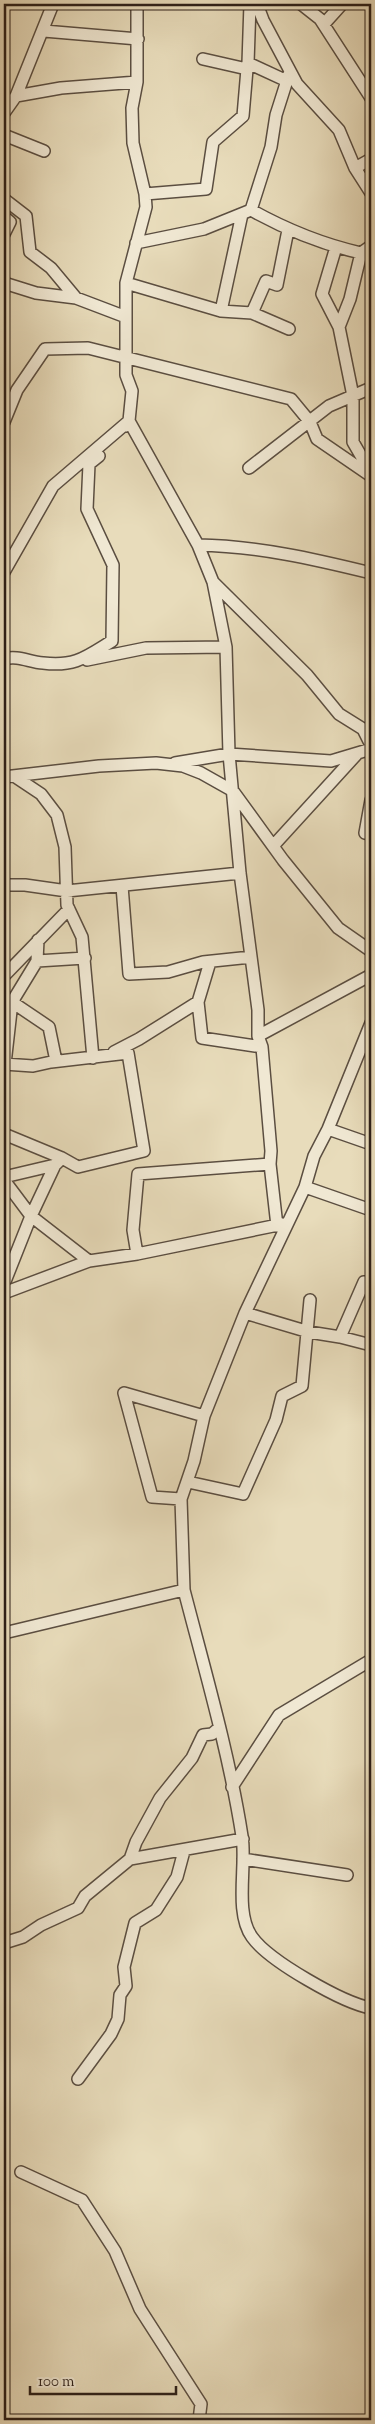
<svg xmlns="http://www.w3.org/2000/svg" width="375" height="2424" viewBox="0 0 375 2424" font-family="'Sorts Mill Goudy',serif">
  <rect width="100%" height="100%" fill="#e8dcbb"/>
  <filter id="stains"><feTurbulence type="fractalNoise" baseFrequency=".004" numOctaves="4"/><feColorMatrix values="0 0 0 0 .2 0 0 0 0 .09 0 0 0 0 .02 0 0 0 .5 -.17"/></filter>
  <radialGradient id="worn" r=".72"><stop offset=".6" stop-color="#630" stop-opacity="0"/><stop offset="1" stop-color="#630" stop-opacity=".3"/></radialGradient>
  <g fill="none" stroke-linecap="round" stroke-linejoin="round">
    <defs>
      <path id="minor" d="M257,4L263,20L297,84L339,130L355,168L371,193
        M301,4L320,19L371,98
        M324,24L342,4
        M44,31L138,39
        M203,59L247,69L248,63L287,81
        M248,63L250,4
        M16,96L61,88L137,82
        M4,113L16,96L53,4
        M4,135L44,151
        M355,168L371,159
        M145,194L206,189L213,142L243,116L247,69
        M4,199L26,216L30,252L51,268L76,298
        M251,210C287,230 321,244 361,253
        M4,217L10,222L4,234
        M136,243L204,229L251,210L271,147L276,115L290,71
        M336,247L322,294L339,327L353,396V442L371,473
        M4,283L36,293L76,298L126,317
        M126,283L221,311L252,313L289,329
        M221,311L242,214
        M252,313L266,281L277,285L288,230
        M339,327L350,299L361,253L371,246
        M4,422L17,390L45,349L88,348L291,399L310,422L317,439L371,476
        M126,426L129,421L132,391L126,375V283L146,207L145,194L133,143L132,108L137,82V4
        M249,468L329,406L371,388
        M198,545C257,546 314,559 371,573
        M4,572L53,486L129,421L198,545L213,582L226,647L229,754L240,873L258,1010V1036L262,1047L271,1151L270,1164L277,1226
        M214,583L307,675L339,714L363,729L371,745
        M4,659C18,655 29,662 43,663C75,667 86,657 112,641L113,565L87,509L89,464L99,456
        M87,660L146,648L226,647
        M175,763L229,754L331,761L371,749
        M14,776L41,794L57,815L65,847L67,905L82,937L93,1058
        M4,777L99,766L156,763L183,766L201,773L233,791L283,860L338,928L371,951
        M371,800L365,833L371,834
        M273,846L356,755
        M4,885H25L67,891L240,873
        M122,886L129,974L168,972L203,962L251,957
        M37,961L85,958
        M210,962L198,1002L202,1038L262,1047
        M4,976L69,909
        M12,1002L49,1027L56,1061
        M258,1036L371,975
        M114,1052L139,1039L198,1002
        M4,1064L33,1066L51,1062L128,1053L144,1151L78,1167L62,1158L55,1165L4,1177
        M5,1064L12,1002L37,961L38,940
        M328,1129L371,1144
        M4,1134L62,1158
        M4,1180L31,1216L89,1261
        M305,1187L371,1210
        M137,1254L133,1230L138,1174L270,1164
        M4,1284L31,1216L55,1165
        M4,1293L89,1261L137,1254L283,1224
        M245,1313L309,1332L340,1337L371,1345
        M340,1337L364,1282L371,1283
        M188,1482L243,1494L276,1420L282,1396L302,1386L310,1300
        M181,1499L152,1497L124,1393L204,1416
        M184,1590L181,1499L194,1461L204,1416L245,1313L305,1187L314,1156L328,1129L371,1023
        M4,1633L184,1590C205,1671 229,1753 242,1836C247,1865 234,1912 252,1937C269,1961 343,2003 371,2008
        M232,1787L279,1715L371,1660
        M130,1859L136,1842L160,1798L192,1758L203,1735L212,1734L219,1728
        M243,1859L347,1875
        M4,1943L23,1937L41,1925L78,1908L85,1896L130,1859L243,1839
        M78,2079L111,2034L118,2019L120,1995L126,1986L124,1967L135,1923L156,1910L177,1877L184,1851
        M21,2172L82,2200L115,2251L140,2309L201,2404L199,2420"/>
    </defs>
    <use href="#minor" stroke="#5b4e41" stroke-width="14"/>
    <use href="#minor" stroke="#f0e8d3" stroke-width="11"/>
  </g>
  <rect width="375" height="2424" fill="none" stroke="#e8dcbb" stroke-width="20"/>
  <rect x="5" y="5" width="365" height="2414" fill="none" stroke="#2c1f18" stroke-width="2.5"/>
  <rect x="10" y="10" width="355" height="2404" fill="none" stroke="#2c1f18"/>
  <path d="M30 2386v8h146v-8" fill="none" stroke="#2c1f18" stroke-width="2.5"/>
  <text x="38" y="2386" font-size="15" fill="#2c1f18" stroke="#f0e8d3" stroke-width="4" paint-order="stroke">100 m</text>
  <rect width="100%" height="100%" filter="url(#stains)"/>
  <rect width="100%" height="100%" fill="url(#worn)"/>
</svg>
